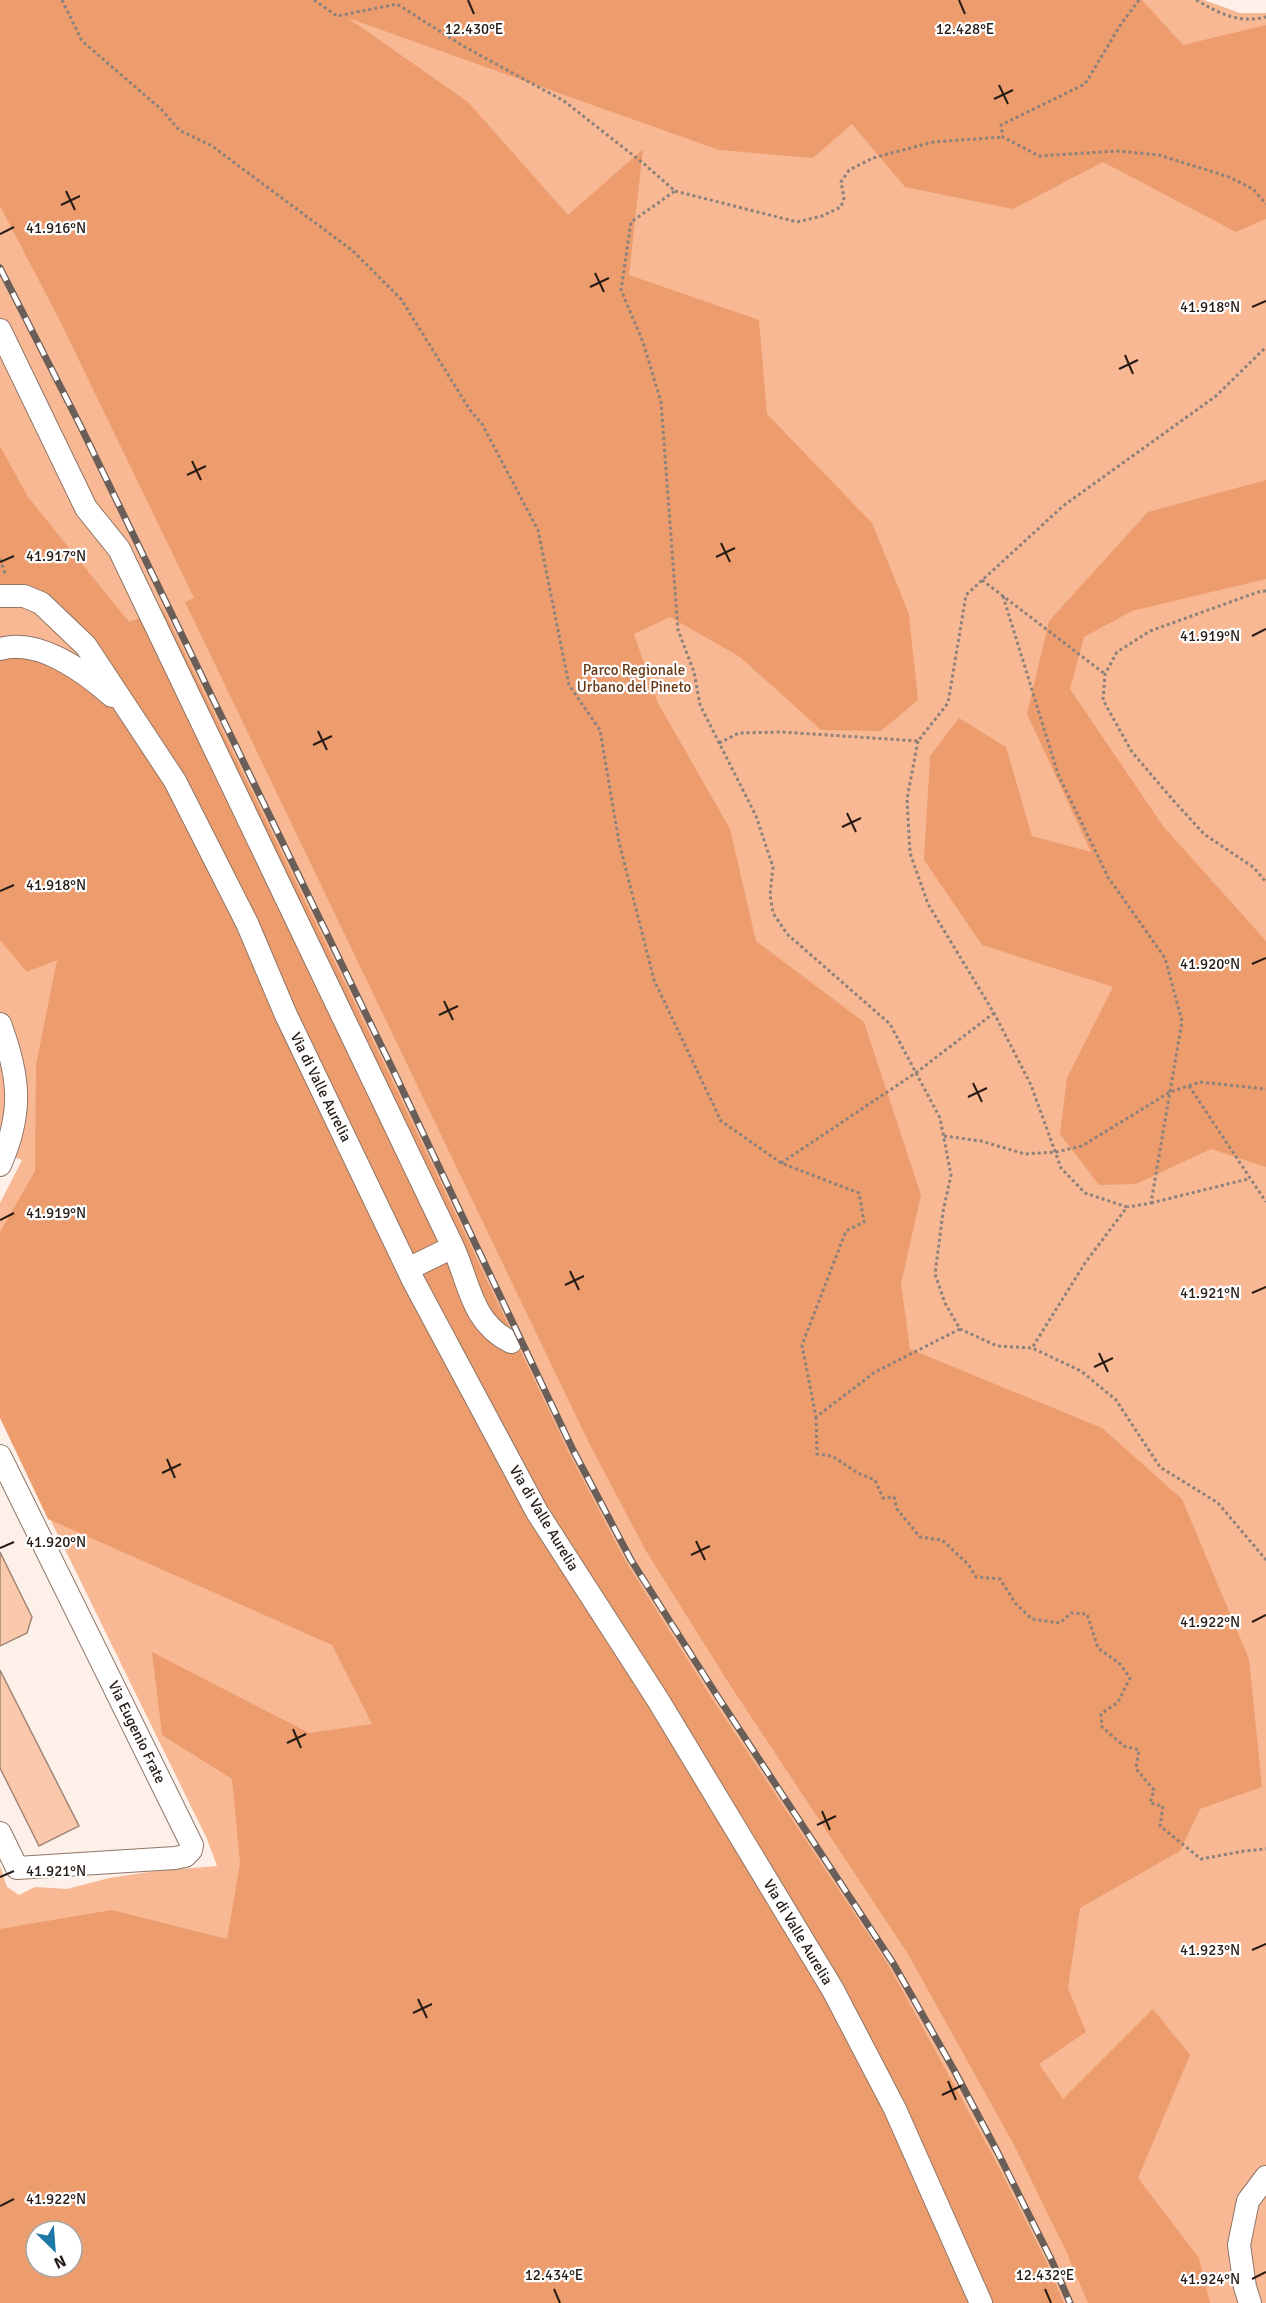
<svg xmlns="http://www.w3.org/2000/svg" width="1266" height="2303" viewBox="0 0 1266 2303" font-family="Signika,sans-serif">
  <rect width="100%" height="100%" fill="#fcf0e9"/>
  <path fill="#f8b894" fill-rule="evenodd" d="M0,0H1204L1240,13H1266V2303H0V1866L7,1887L19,1895L35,1887L67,1889L109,1878L156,1871L217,1866L207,1839L0,1417V1203L22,1160L0,1152ZM36,2231H72V2267H36Z"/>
  <path fill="#ed9d6d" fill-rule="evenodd" d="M0,0H1142L1183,45L1266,25V219L1236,232L1103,162L1013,209L905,187L852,124L813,158L719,150L348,18L468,102L568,215L643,149L629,275L759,320L767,414L872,523L909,614L918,700L881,731L821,730L740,657L670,617L634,634L658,703L730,829L756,941L864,1022L921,1195L901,1284L910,1349L1102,1428L1182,1499L1249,1659L1262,1787L1200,1809L1180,1851L1080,1908L1068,1988L1086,2032L1039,2064L1063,2099L1153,2009L1190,2055L1138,2178L1199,2258L1210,2303H1088L1066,2251L1014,2145L908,1954L730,1685L646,1551L589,1443L185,602L194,598L60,321L0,206Z
    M0,446L28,497L129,622L163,609L389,1074L569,1453L626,1562L711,1697L889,1966L993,2156L1046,2261L1064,2303H0V1929L112,1910L227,1939L240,1863L232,1779L162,1735L152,1652L309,1733L372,1724L332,1645L48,1519L0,1418V1232L35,1171L36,1065L57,960L27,972L0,940V646L89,661L35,610L0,602ZM36,2231H72V2267H36Z
    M1266,480V579L1132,611L1084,637L1070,689L1163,826L1266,941V1167L1211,1149L1136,1184L1099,1185L1060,1134L1067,1078L1113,987L982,945L924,860L930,756L959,718L1006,747L1032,836L1091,852L1027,714L1049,621L1148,512Z"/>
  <path fill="#fac8ab" stroke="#a28777" stroke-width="1.5" d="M0,1552L32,1617L27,1633L0,1646Z
    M0,1670L79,1826L39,1846L0,1768Z"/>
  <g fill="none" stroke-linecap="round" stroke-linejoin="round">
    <defs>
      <path id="minor" d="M0,330L86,508L119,549L453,1247L408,1269
        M0,596H24L41,603L86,646L175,781L247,923L286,1015L413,1280L537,1512L658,1700L833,1990L895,2109L981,2303
        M0,649C39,638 85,672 112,696
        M0,1024C20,1077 23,1113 0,1165
        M453,1247C470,1284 471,1322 511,1342
        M0,1456L192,1845L191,1850L185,1856L175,1858L17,1868L0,1833
        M1250,2303L1245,2287L1239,2245L1248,2201L1266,2177"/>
    </defs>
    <use href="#minor" stroke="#907566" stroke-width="24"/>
    <path stroke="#8d817b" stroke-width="3" stroke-dasharray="3 3" stroke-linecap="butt" d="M62,0L82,41L162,110L179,130L212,146L353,251L401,299L470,410L482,424L538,530L569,685L600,730L619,842L654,980L721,1121L781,1163L859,1193L864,1222L846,1231L802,1345L816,1417L875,1372L960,1329
      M314,0L337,16L397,4L463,46L564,101L643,163L675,191L631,222L621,290L643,342L661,402L678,630L694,672L700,705L756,816L773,867L770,895L773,913L787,934L890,1024L940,1118L951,1175L943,1212L935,1274L945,1303L960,1329L997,1346L1032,1348L1081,1371L1116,1400L1160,1467L1218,1503L1266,1560
      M1139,0L1121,24L1085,84L1001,125L1003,137L1039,156L1117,151L1159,155L1229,177L1253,189L1266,204
      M1196,0C1219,13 1238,24 1266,17
      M675,191L797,222L822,216L841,207L844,198L841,182L849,170L873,158L933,142L1003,137
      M0,559L6,576
      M982,580L1105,674
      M1266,591H1261L1150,631L1117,652L1105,674L1103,700L1132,752L1173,800L1204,834L1253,867L1266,882
      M1003,596L1058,774L1108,877L1165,958L1182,1021L1151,1203L1128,1207
      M918,741L907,799L910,853L928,904L994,1013L1031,1085L1061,1168L1085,1193L1127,1207L1085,1263L1032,1348
      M719,743L739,733L782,732L918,741L948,703L966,595L1063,506L1216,396L1266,347
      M1189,1086L1266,1202
      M944,1136L981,1141L1025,1154L1056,1152L1082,1146L1170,1092L1200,1082L1266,1089
      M781,1163L917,1072L994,1013
      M1151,1203L1248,1179
      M816,1417L817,1454L832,1456L858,1473L875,1480L883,1498L894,1497L897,1509L920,1537L942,1540L968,1564L976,1577L1000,1579L1016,1604L1032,1619L1060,1623L1071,1613L1087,1614L1098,1648L1120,1664L1130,1678L1118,1702L1101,1714L1102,1727L1124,1746L1139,1750L1136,1769L1154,1790L1150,1803L1163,1806L1160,1826L1201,1859L1244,1851L1266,1849"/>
    <use href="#minor" stroke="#fff" stroke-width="22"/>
    <defs>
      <path id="rail" d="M0,268L80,425L394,1072L573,1450L631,1560L716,1694L893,1963L954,2070L998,2153L1051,2259L1070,2303"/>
    </defs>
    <use href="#rail" stroke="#6a5f58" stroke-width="7"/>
    <use href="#rail" stroke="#fff" stroke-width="4.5" stroke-dasharray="14" stroke-linecap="butt"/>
  </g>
  <path fill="none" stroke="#261b15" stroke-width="2" d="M468,0L474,14M959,0L965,14M999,85L1008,104M994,99L1013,90M66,191L75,210M61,205L80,196M0,234L14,227M595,273L604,292M590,287L609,278M1252,307L1266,301M1125,355L1133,374M1119,369L1138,360M192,461L201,480M187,475L206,466M721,543L730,562M716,557L735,548M0,562L14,556M1252,636L1266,629M318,731L327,750M313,745L332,736M847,813L856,832M842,827L861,818M0,891L14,885M1252,964L1266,958M444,1001L453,1020M439,1015L458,1006M973,1083L982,1102M968,1097L987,1088M0,1220L14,1213M570,1271L579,1290M565,1285L584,1276M1252,1293L1266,1287M1099,1353L1108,1372M1094,1367L1113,1358M167,1459L175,1478M162,1473L181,1464M696,1541L705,1560M0,1548L14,1542M691,1555L710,1546M1252,1622L1266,1615M293,1729L301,1748M287,1743L306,1734M822,1811L830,1830M817,1825L836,1816M0,1877L14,1871M1252,1950L1266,1944M418,1999L427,2018M413,2013L432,2004M948,2081L956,2100M942,2095L961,2086M0,2206L14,2199M1252,2279L1266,2272M554,2289L560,2303M1045,2289L1051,2303"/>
  <g text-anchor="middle" stroke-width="4.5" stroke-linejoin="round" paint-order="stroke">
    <g font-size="15" fill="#693613" stroke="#fff">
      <text x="634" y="675">Parco Regionale<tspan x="634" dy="17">Urbano del Pineto</tspan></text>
    </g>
    <g font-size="15" fill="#261b15" stroke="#fff">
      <text transform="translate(321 1087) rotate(64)" y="5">Via di Valle Aurelia</text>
      <text transform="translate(544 1518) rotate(59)" y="5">Via di Valle Aurelia</text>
      <text transform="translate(137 1732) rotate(64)" y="5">Via Eugenio Frate</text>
      <text transform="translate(798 1932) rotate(59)" y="5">Via di Valle Aurelia</text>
    </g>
  </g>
  <g font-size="15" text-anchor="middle" fill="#261b15" stroke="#fff" stroke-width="4.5" stroke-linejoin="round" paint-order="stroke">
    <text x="474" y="34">12.430°E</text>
    <text x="965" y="34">12.428°E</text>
    <text x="56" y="233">41.916°N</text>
    <text x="1210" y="312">41.918°N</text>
    <text x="56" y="561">41.917°N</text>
    <text x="1210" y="641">41.919°N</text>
    <text x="56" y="890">41.918°N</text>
    <text x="1210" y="969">41.920°N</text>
    <text x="56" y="1218">41.919°N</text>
    <text x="1210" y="1298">41.921°N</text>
    <text x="56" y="1547">41.920°N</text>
    <text x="1210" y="1627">41.922°N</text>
    <text x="56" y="1876">41.921°N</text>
    <text x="1210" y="1955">41.923°N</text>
    <text x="56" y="2204">41.922°N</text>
    <text x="554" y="2280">12.434°E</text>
    <text x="1045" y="2280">12.432°E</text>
    <text x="1210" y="2284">41.924°N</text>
  </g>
  <g transform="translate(54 2249) rotate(155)"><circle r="28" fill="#ffffff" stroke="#a8a4a1" stroke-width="1.5"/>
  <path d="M0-4.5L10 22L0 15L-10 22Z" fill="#1d78a6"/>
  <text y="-9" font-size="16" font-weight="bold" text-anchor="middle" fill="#261b15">N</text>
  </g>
</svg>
